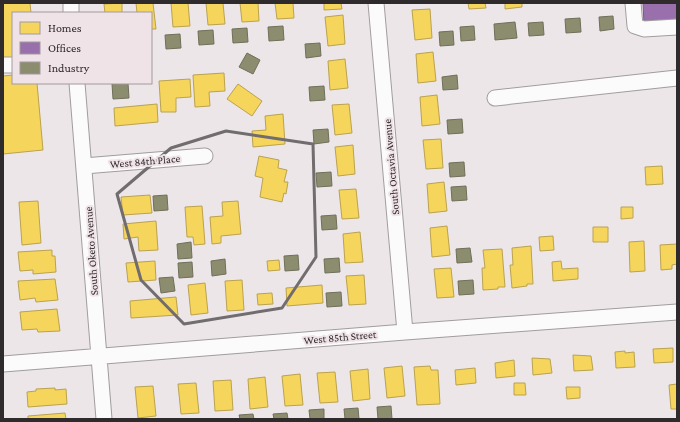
<svg xmlns="http://www.w3.org/2000/svg" width="680" height="422" viewBox="0 0 680 422" font-family="'Crimson Pro',serif">
  <rect width="100%" height="100%" fill="#ece6e9"/>
  <path fill="#f6d55c" stroke="#baa24e" d="M3,3H30L31,13H13V61L3,62Z
    M122,3V13H105L104,4Z
    M136,3H153L156,29H151V13H137Z
    M171,3H188L190,26L173,27Z
    M206,3H223L225,24L208,25Z
    M240,3H258L259,21L242,22Z
    M275,3H293L294,18L277,19Z
    M324,3H341L342,9L324,10Z
    M468,3H485L486,8L469,9Z
    M505,3H522V7L505,9Z
    M430,9L432,38L415,40L412,10Z
    M343,15L345,44L328,46L325,17Z
    M433,52L436,81L418,83L416,54Z
    M345,59L348,88L330,90L328,61Z
    M224,73L225,91L209,92L210,106L195,107L193,75Z
    M13,75V83H37L43,150L3,154V76Z
    M190,79L191,97L176,98V112H161L159,81Z
    M238,84L262,101L252,116L227,99Z
    M437,95L440,124L422,126L420,97Z
    M157,104L158,122L115,126L114,108Z
    M349,104L352,133L335,135L332,105Z
    M283,114L285,144L253,147L252,131L266,130L265,116Z
    M441,139L443,168L426,169L423,140Z
    M353,145L355,174L338,176L335,147Z
    M259,156L279,160L278,168L287,170L284,182H288L286,194L284,193L282,202L260,197L263,178L255,176Z
    M662,166L663,184L646,185L645,167Z
    M444,182L447,211L429,213L427,184Z
    M356,189L359,218L342,219L339,190Z
    M150,195L152,213L123,215L121,197Z
    M38,201L41,243L22,245L19,202Z
    M238,201L241,234L221,236V243L212,244L210,217L223,216L222,202Z
    M202,206L205,244L194,245L193,237H187L185,207Z
    M621,207H633V218L621,219Z
    M156,221L158,250L139,251L138,237L124,239L123,224Z
    M447,226L450,255L432,257L430,228Z
    M593,227H608V242H593Z
    M360,232L363,262L345,263L343,234Z
    M553,236L554,250L540,251L539,237Z
    M644,241L645,271L630,272L629,242Z
    M677,244V264L672,265V269L661,270L660,245Z
    M531,246L533,284H527V286L512,288L510,265H513L512,248Z
    M502,249L505,287H498V289L483,290L482,268H485L483,250Z
    M52,250V256H55L56,272L33,274V270L20,271L18,252Z
    M279,260L280,270L268,271L267,261Z
    M155,261L156,280L128,282L126,263Z
    M561,261L562,269L578,268V279L553,281L552,262Z
    M451,268L454,297L437,298L434,269Z
    M364,275L366,304L349,305L346,276Z
    M55,279L58,300L36,302L35,298L20,300L18,281Z
    M242,280L244,310L227,311L225,281Z
    M205,283L208,313L191,315L188,285Z
    M322,285L323,303L287,306L286,288Z
    M272,293L273,304L258,305L257,294Z
    M176,297L178,315L131,318L130,301Z
    M57,309L60,331L38,332L37,329L22,330L20,312Z
    M673,348V362L654,363L653,349Z
    M625,351V353L634,352L635,367L616,368L615,352Z
    M573,355L591,356L593,370L574,371Z
    M532,358L550,359L552,373L533,375Z
    M514,360L515,376L496,378L495,363Z
    M402,366L405,396L387,398L384,368Z
    M430,366L431,370H438L440,404L417,405L414,367Z
    M475,368L476,383L456,385L455,370Z
    M368,369L370,399L353,401L350,371Z
    M335,372L338,402L320,403L317,373Z
    M300,374L303,405L285,406L282,376Z
    M265,377L268,407L250,409L248,379Z
    M231,380L233,410L215,411L213,381Z
    M196,383L199,413L181,414L178,384Z
    M514,383H525L526,395H514Z
    M677,384V409H671L669,385Z
    M153,386L156,416L138,418L135,387Z
    M566,387H580V398L567,399Z
    M55,388V390L66,389L67,404L28,407L27,392L36,391V389Z
    M65,413L66,419H28V416Z"/>
  <path fill="#9970ab" stroke="#795b85" d="M643,3H677V22L644,24Z"/>
  <path fill="#8c8c6e" stroke="#706f5a" d="M613,16L614,29L600,31L599,17Z
    M580,18L581,32L566,33L565,19Z
    M515,22L517,38L495,40L494,24Z
    M543,22L544,35L529,36L528,23Z
    M283,26L284,40L269,41L268,27Z
    M474,26L475,40L461,41L460,27Z
    M247,28L248,42L233,43L232,29Z
    M213,30L214,44L199,45L198,31Z
    M453,31L454,45L440,46L439,32Z
    M180,34L181,48L166,49L165,35Z
    M320,43L321,56L306,58L305,44Z
    M247,53L260,60L253,74L239,67Z
    M457,75L458,89L443,90L442,77Z
    M128,83L129,98L113,99L112,84Z
    M324,86L325,100L310,101L309,87Z
    M462,119L463,133L448,134L447,120Z
    M328,129L329,142L314,144L313,130Z
    M464,162L465,176L450,177L449,163Z
    M331,172L332,186L317,187L316,173Z
    M466,186L467,200L452,201L451,187Z
    M167,195L168,210L154,211L153,196Z
    M336,215L337,229L322,230L321,216Z
    M191,242L192,258L178,259L177,244Z
    M470,248L472,262L457,263L456,249Z
    M298,255L299,270L285,271L284,256Z
    M339,258L340,272L325,273L324,259Z
    M225,259L226,274L212,276L211,261Z
    M192,262L193,277L179,278L178,263Z
    M173,277L175,291L161,293L159,278Z
    M473,280L474,294L459,295L458,281Z
    M341,292L342,306L327,307L326,293Z
    M391,406L392,419H378L377,407Z
    M358,408L359,419H345L344,409Z
    M324,409V419H310L309,410Z
    M287,413L288,419H274L273,414Z
    M253,414L254,419H240L239,415Z"/>
  <g fill="none" stroke-linecap="round" stroke-linejoin="round">
    <defs>
      <path id="minor" d="M71,3V13
        M376,3L405,332
        M633,3L635,26L644,29L677,27
        M3,65H13
        M77,83L104,419
        M495,98L677,78
        M84,166L205,156
        M3,364L405,332L677,312"/>
    </defs>
    <use href="#minor" stroke="#a19c9f" stroke-width="17"/>
    <use href="#minor" stroke="#fcfbfc" stroke-width="15"/>
  </g>
  <path fill="none" stroke="#716c6e" stroke-width="3" stroke-linejoin="round" d="M226,131L313,144L316,257L282,308L184,324L141,280L117,194L171,148Z"/>
  <g text-anchor="middle" stroke-width="4" stroke-linejoin="round" paint-order="stroke">
    <g font-size="11" fill="#2f2a2c" stroke="#efe3e8">
      <text transform="translate(145 161) rotate(-5)" y="4">West 84th Place</text>
      <text transform="translate(391 167) rotate(-95)" y="4">South Octavia Avenue</text>
      <text transform="translate(91 251) rotate(-94)" y="4">South Oketo Avenue</text>
      <text transform="translate(340 337) rotate(-5)" y="4">West 85th Street</text>
    </g>
  </g>
  <rect width="680" height="422" fill="none" stroke="#2f2a2c" stroke-width="8"/>
  <rect x="12" y="12" width="140" height="72" fill="#efe3e8" stroke="#a2999d"/>
  <rect x="20" y="22" width="20" height="12" fill="#f6d55c" stroke="#a2999d"/>
  <text x="48" y="32" font-size="12" fill="#2f2a2c">Homes</text>
  <rect x="20" y="42" width="20" height="12" fill="#9970ab" stroke="#a2999d"/>
  <text x="48" y="52" font-size="12" fill="#2f2a2c">Offices</text>
  <rect x="20" y="62" width="20" height="12" fill="#8c8c6e" stroke="#a2999d"/>
  <text x="48" y="72" font-size="12" fill="#2f2a2c">Industry</text>
</svg>
